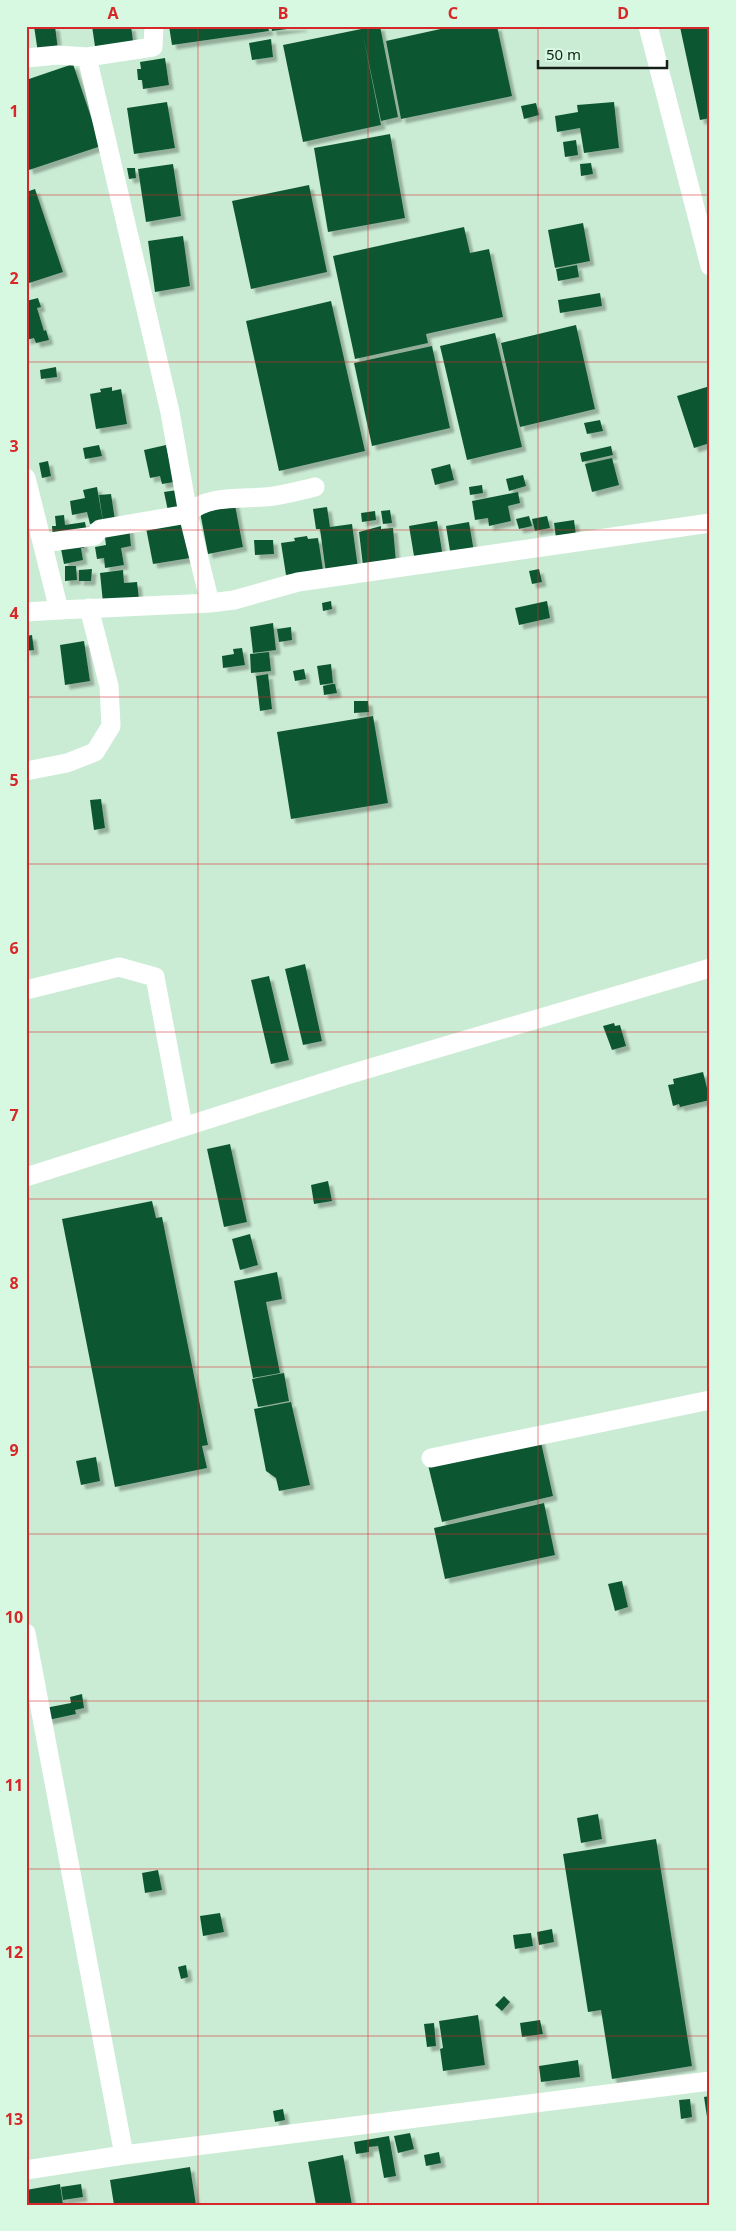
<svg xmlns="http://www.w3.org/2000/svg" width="736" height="2231" viewBox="0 0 736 2231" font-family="'Noto Sans',sans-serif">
  <defs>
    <filter id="shadow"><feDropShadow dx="4.5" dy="4.5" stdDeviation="1" flood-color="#0004"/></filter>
  </defs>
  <rect width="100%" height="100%" fill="#cbecd4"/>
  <path fill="#115731" filter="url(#shadow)" d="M34,26H55L58,50L38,53Z
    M92,26H131L134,48L96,53Z
    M169,26H268L269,31L172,45Z
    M271,26H303V27L272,31Z
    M376,26H380L398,117L381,121L363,35L381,125L303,142L283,45Z
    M454,26H497L512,96L401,119L386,41Z
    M710,26V118L700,120L680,27Z
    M271,39L273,57L252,60L249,43Z
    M165,58L169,85L143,89L142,80H138L137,69H141L140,62Z
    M73,64L101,146L29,170L26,162V80Z
    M167,102L175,148L134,154L127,108Z
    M614,102L619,148L584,153L580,128L557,132L555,116L578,112L577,105Z
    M536,103L539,115L524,119L521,106Z
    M390,134L405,218L328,232L314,148Z
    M576,140L578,155L565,157L563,142Z
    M591,163L593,174L581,176L580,164Z
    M173,164L181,216L146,222L138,169Z
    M127,168H135L136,178L129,179Z
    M309,185L327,272L251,289L232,201Z
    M35,189L63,272L26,284V192Z
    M583,223L590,261L555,268L548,230Z
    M464,227L470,253L489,249L503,317L426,334L428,343L355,359L333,256Z
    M183,236L190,286L155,292L148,241Z
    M577,265L579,277L558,281L556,269Z
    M600,293L602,306L560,313L558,300Z
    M38,298L41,307L37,308L44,331L46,330L49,340L36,343L34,338L26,340V312H28L26,301Z
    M331,301L365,451L279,471L246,321Z
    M576,325L595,409L520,427L501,343Z
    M495,333L522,447L467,460L440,346Z
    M432,346L450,428L372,446L354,363Z
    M56,367L57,377L41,379L40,370Z
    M710,386V443L694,448L677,396Z
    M112,387V391L121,389L127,424L96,429L90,394L101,392L100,389Z
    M600,420L603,431L587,434L584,423Z
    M99,445L102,456L85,459L83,448Z
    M166,445L174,482L162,484L160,476L150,478L144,450Z
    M611,446L613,455L582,462L580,453Z
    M612,458L619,485L592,492L585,464Z
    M48,461L51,476L42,478L39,463Z
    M450,464L454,480L435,485L431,469Z
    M523,475L526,486L509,491L506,479Z
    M482,485L483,493L470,495L469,487Z
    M97,487L103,522L90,524L87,512L72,515L70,501L85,498L83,490Z
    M177,490L180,508L168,511L164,492Z
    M518,492L520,503L508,506L511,521L489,526L488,518L475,520L472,501Z
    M111,494L115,520L103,521L99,495Z
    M234,500L243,547L208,554L199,507Z
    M327,507L330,527L352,524L358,568L326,573L320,529H316L313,509Z
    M390,510L392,523L383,524L381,511Z
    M375,511L376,520L362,522L361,513Z
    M64,515L65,525L85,522L87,533L53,538L52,526H56L55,516Z
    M529,516L532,526L519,529L516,519Z
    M547,516L550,528L535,531L532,519Z
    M574,520L576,535L556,538L554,523Z
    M437,521L443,557L415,562L409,526Z
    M183,522L190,558L153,564L146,528Z
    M469,522L474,552L451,557L446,526Z
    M381,526V529L393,528L396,562L363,566L359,532Z
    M129,527L131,546L121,548L124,565L105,568L104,558L97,559L95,547L106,545L104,530Z
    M307,536L308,539L318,538L323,570L286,575L281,543L295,541L294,538Z
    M82,540L84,548H81L83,560L64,564L60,544Z
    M254,540H273L274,554L255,555Z
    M65,566H76L77,580L65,581Z
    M92,569L91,581H79V570Z
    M539,569L542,582L532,584L529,571Z
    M123,570L124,583L137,582L139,599L103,603L100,573Z
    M331,601L332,609L323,611L322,603Z
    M547,601L550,618L519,625L515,608Z
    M273,623L276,650L253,653L250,627Z
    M291,627L292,640L279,642L277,629Z
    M32,635L34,650L26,651V636Z
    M84,641L90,681L65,685L60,645Z
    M242,648L245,665L223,668L222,656L234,654L233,649Z
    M269,652L271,671L251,673L250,654Z
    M331,664L333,683L320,685L317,666Z
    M304,669L306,679L295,681L293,671Z
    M268,674L272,709L260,711L256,676Z
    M332,684H335L337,693L324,695L323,686Z
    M354,701H368L369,712L354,713Z
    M373,716L388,803L291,819L277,732Z
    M101,799L105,828L94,830L90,800Z
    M305,964L322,1041L303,1045L285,969Z
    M269,976L289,1060L271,1064L251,980Z
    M614,1023L615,1026L620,1025L626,1046L612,1050L603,1026Z
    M703,1072L710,1100L680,1107L679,1104L673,1106L668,1085L674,1084L673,1079Z
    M230,1144L247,1222L224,1227L207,1149Z
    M328,1181L332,1201L314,1204L311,1185Z
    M152,1201L156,1218L162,1217L208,1445L202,1446L207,1468L115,1487L62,1219Z
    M250,1234L258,1265L240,1270L232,1239Z
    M277,1272L282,1299L266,1302L280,1373L253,1378L234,1281Z
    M284,1373L289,1401L258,1407L252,1379Z
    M291,1402L310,1485L279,1491L276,1478L266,1471L254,1409Z
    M540,1438L553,1496L442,1522L428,1465Z
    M96,1457L100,1481L81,1485L76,1461Z
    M544,1503L555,1555L445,1579L434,1528Z
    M622,1581L628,1607L615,1611L608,1584Z
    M82,1694L84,1708L75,1710L76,1714L48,1720L45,1708L71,1703L70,1697Z
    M598,1814L602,1839L581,1843L577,1818Z
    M656,1839L692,2066L612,2079L601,2010L588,2012L563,1854Z
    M158,1870L162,1890L145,1893L142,1873Z
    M220,1913L224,1932L203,1936L200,1916Z
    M552,1929L554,1942L539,1945L537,1932Z
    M531,1933L533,1946L515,1949L513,1935Z
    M186,1965L188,1977L181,1979L178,1967Z
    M504,1996L510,2002L502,2011L495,2005Z
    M478,2015L485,2065L443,2071L440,2049L443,2048L439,2021Z
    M540,2020L543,2034L522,2037L520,2023Z
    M434,2023L436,2046L427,2047L424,2024Z
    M578,2060L580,2077L541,2082L539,2066Z
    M710,2096V2130H709L704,2097Z
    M690,2099L692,2117L681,2119L679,2100Z
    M283,2109L285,2120L275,2122L273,2111Z
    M410,2133L414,2149L398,2153L394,2136Z
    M389,2136L396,2176L384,2178L377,2140L378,2146L369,2147V2152L356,2154L354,2142Z
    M439,2152L441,2163L426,2166L424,2155Z
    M343,2155L352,2205H316L308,2162Z
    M190,2167L196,2205H114L110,2180Z
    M60,2184L63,2205H26V2190Z
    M81,2184L83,2197L63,2200L61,2187Z"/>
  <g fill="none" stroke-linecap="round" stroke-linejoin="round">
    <path stroke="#fff" stroke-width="19" d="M648,26L710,266
      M87,57L170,412L188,514L210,603
      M26,58L58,55L87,57L153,47L154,26
      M26,478L59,610L210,603L234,600L298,582L710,523
      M43,543L94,536L100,529L188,514C205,495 241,499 265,497C282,496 298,491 315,487
      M26,612L59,610
      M26,771L67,763L95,752L111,726L109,686L89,608
      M26,990L119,967L155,977L183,1126
      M26,1177L347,1075L710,968
      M431,1458L710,1400
      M26,1633L124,2155
      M26,2170L124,2155L710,2081"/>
  </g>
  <path fill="none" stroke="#d62828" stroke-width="1" stroke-opacity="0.55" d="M198,26V2205M368,26V2205M538,26V2205M26,195H710M26,362H710M26,530H710M26,697H710M26,864H710M26,1032H710M26,1199H710M26,1367H710M26,1534H710M26,1701H710M26,1869H710M26,2036H710"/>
  <rect width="736" height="2231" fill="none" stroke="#d8f9e1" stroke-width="55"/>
  <path d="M538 60v8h129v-8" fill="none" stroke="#142018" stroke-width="2.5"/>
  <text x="546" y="60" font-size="15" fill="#142018" stroke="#d8f9e1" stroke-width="4" paint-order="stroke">50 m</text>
  <rect x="28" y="28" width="680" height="2176" fill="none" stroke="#d62828" stroke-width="2"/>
  <g font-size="16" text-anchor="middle" font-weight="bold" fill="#d62828">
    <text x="113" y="19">A</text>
    <text x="283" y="19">B</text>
    <text x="453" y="19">C</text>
    <text x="623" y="19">D</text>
    <text x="14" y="117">1</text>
    <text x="14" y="284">2</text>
    <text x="14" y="452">3</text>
    <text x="14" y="619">4</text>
    <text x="14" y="786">5</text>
    <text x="14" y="954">6</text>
    <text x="14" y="1121">7</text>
    <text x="14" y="1289">8</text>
    <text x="14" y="1456">9</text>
    <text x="14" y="1623">10</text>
    <text x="14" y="1791">11</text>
    <text x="14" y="1958">12</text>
    <text x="14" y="2125">13</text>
  </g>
</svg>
